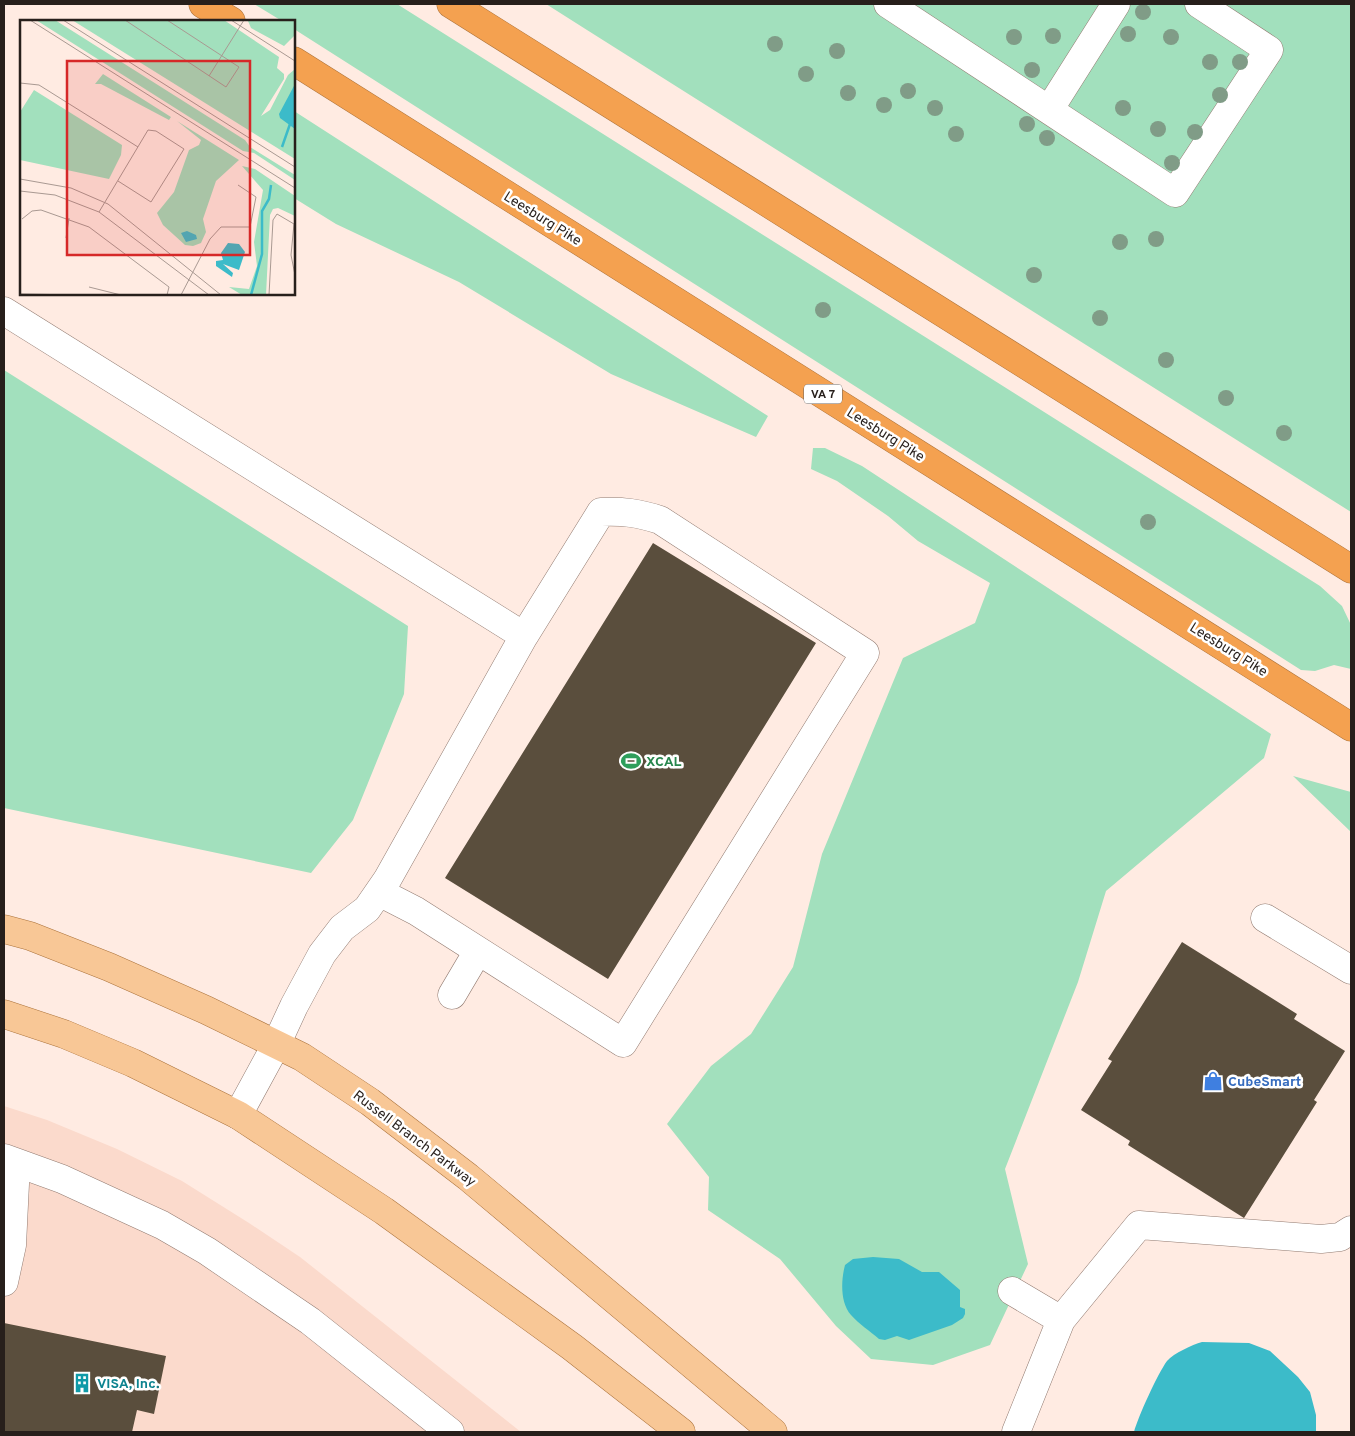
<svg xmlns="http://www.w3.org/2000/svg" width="1355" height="1436" viewBox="0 0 1355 1436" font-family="Overpass,sans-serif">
  <rect width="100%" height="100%" fill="#ffebe2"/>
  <path fill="#fbdacc" d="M4,1106L47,1120L117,1149L182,1181L249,1223L300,1257L521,1432H4Z"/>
  <path fill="#a2e0bd" d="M254,4H397L1320,586L1342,606L1351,625V669L1334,665L1315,671L1301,670L294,29V21H282Z
    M546,4H1351V512L587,30Z
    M294,111L768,416L756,437L611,374L459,282L336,224L294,198Z
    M4,370L408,626L404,694L353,820L311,873L4,808Z
    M813,448H825L862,466L1271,734L1264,758L1106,891L1078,982L1005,1169L1028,1264L990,1345L933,1365L871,1359L836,1326L780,1259L708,1210L709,1177L667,1124L711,1066L751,1034L793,967L822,854L903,658L975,623L990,583L918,541L888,516L837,481L811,469Z
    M1293,776L1351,792V832Z"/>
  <path fill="#3cbbc9" d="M873,1257L899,1259L922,1272H939L960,1290V1307L965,1309V1314L963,1318L952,1325L909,1340L897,1336L885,1340L879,1339C870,1331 859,1324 851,1315C840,1303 841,1280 845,1265L853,1259Z
    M1202,1342L1249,1343L1270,1351L1298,1377L1310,1392L1316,1415V1432H1134C1138,1417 1158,1373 1167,1361C1174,1353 1192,1345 1202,1342Z"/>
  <path fill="#5a4e3d" d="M653,543L816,643L608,979L445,878Z
    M1182,942L1297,1014L1294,1019L1345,1051L1314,1100L1317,1102L1244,1218L1128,1145L1130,1141L1081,1110L1112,1061L1108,1059Z
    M4,1323L166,1356L154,1414L137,1410L132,1432H4Z"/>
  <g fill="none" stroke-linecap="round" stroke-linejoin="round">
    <defs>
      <path id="minor" d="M888,4L1175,193L1269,50L1199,4
        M1049,110L1116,4
        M4,311L524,636
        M1265,918L1351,970
        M452,995L478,951
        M238,1115L276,1045L294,1006L322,954L342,928L367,909L387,880L524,636L601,512C623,511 639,513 660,520L865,653L623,1043L416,911L379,892
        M4,1158L62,1179L162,1225L207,1251L310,1321L450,1432
        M4,1282L12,1245L16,1163
        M1012,1291L1061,1320
        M1016,1432L1061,1320L1139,1225L1321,1239L1340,1237L1351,1230"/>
      <path id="major" d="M4,929L30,936L109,967L206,1010L302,1057L370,1102L468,1177L773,1432
        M4,1014L64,1034L133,1063L238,1115L384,1211L572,1347L681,1432"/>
      <path id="highway" d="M203,4L231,21
        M451,4L1351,569
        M294,61L1351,727"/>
    </defs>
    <use href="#minor" stroke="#927b71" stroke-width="29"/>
    <use href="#major" stroke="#ac743d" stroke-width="29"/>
    <use href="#highway" stroke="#ac743d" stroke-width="29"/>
    <use href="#minor" stroke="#fff" stroke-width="28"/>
    <use href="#major" stroke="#f8c796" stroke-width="28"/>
    <use href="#highway" stroke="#f4a150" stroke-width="28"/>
  </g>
  <g fill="#809c87">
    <circle cx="1143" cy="12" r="8"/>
    <circle cx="1128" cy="34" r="8"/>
    <circle cx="1053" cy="36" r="8"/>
    <circle cx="1014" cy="37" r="8"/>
    <circle cx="1171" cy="37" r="8"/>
    <circle cx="775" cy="44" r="8"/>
    <circle cx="837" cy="51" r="8"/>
    <circle cx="1210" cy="62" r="8"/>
    <circle cx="1240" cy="62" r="8"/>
    <circle cx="1032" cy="70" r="8"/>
    <circle cx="806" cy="74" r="8"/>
    <circle cx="908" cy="91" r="8"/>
    <circle cx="848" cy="93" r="8"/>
    <circle cx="1220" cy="95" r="8"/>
    <circle cx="884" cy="105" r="8"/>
    <circle cx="935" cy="108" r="8"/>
    <circle cx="1123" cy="108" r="8"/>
    <circle cx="1027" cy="124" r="8"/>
    <circle cx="1158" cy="129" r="8"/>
    <circle cx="1195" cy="132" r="8"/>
    <circle cx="956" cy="134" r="8"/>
    <circle cx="1047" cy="138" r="8"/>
    <circle cx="1172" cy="163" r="8"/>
    <circle cx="1156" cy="239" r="8"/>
    <circle cx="1120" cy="242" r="8"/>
    <circle cx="1034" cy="275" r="8"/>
    <circle cx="823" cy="310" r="8"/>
    <circle cx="1100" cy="318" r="8"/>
    <circle cx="1166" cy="360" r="8"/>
    <circle cx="1226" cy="398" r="8"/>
    <circle cx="1284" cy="433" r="8"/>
    <circle cx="1148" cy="522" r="8"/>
  </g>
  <defs>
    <symbol id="stadium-bare" viewBox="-9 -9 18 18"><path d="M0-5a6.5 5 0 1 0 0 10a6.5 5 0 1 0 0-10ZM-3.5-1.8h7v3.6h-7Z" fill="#2e9e5b" stroke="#fff" stroke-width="2.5" paint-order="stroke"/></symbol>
    <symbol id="shop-bare" viewBox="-9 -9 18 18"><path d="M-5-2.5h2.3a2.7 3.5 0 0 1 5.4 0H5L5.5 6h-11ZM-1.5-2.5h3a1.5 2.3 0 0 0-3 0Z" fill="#3f7fe0" stroke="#fff" stroke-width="2.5" paint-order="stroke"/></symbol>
    <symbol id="building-bare" viewBox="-9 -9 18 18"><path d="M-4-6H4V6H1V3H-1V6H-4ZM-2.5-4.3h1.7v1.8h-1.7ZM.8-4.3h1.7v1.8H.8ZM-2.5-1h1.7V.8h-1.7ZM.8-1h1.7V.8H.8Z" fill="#0f9aa8" stroke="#fff" stroke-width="2.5" paint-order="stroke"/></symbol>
  </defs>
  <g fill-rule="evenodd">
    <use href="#stadium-bare" x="617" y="747" width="28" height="28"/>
    <use href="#shop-bare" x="1199" y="1067" width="28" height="28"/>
    <use href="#building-bare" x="68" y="1369" width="28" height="28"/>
  </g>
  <g text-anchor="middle" stroke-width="5" stroke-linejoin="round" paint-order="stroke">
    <rect fill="#fff" stroke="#68625f" stroke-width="1" x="804" y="384.5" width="38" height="19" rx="4"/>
    <g font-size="12" font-weight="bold" fill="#271f1b">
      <text x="823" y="398">VA 7</text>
    </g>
    <g font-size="14" fill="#271f1b" stroke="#fff">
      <text transform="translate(543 218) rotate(32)" y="5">Leesburg Pike</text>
      <text transform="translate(886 434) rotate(32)" y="5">Leesburg Pike</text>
      <text transform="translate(1229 649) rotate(32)" y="5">Leesburg Pike</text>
      <text transform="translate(415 1138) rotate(37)" y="5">Russell Branch Parkway</text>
    </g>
    <g font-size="14" font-weight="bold" fill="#27864d" stroke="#fff" text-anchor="start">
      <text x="646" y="766">XCAL</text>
    </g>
    <g font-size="14" font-weight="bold" fill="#366cbe" stroke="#fff" text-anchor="start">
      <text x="1228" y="1086">CubeSmart</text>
    </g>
    <g font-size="14" font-weight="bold" fill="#0d838f" stroke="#fff" text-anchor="start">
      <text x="97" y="1388">VISA, Inc.</text>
    </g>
  </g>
  <g transform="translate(20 20)">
    <rect width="275" height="275" fill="#ffebe2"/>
    <path d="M16,0H35L225,120L230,127L275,155V160L234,133L223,131ZM52,0H204L259,37L257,48L264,54V59L241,96L250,90L268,55L275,49V139ZM275,0V15L264,26L231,8L228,1ZM83,54L151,97L149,100L81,64H75ZM14,70L102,125L101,135L89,159L0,140V92ZM157,101L219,140L196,161L183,199L186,212L181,223L173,226L165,225L143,205L137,193L154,172L169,130L179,125L181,120ZM222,146L235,149L275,176V196L258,188L253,189L250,195L246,275H222L209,267L229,269L237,246L234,222L243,170Z" fill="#a2e0bd"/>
    <path d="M275,64V109L260,98L259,94ZM167,211L176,215L177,219L166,222L161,213ZM208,223L219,224L225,232L219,250L203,244L213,253L212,257L196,246V241L203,240L201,233Z" fill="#3cbbc9"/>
    <path fill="none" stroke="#3cbbc9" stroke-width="2.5" d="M262,127L270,104M231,275L242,234V191L249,179L251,165"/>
    <path fill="none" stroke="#a99992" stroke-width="1" d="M10,0L275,168M43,0L275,147M105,0L206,67L219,47L147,0M211,0L275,41M189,56L224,0M0,63L19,65L118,127M0,159L51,168L88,184L201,275M0,171L35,175L79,192L189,275M79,192L128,110L136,111L164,129L131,182L98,161M2,199L12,191L21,190L69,207L149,267L147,275M46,218L49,198M69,267L101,275M0,274L59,275M161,275L190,219L201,207H230L236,177L218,165M249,275L253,200L257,194L274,204L271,235L275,255"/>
    <path fill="#d62828" fill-opacity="0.15" stroke="#d62828" stroke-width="2.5" d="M47,41H230V235H47Z"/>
    <rect width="275" height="275" fill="none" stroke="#271f1b" stroke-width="2.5"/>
  </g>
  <rect width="1355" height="1436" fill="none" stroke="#271f1b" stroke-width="10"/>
</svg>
